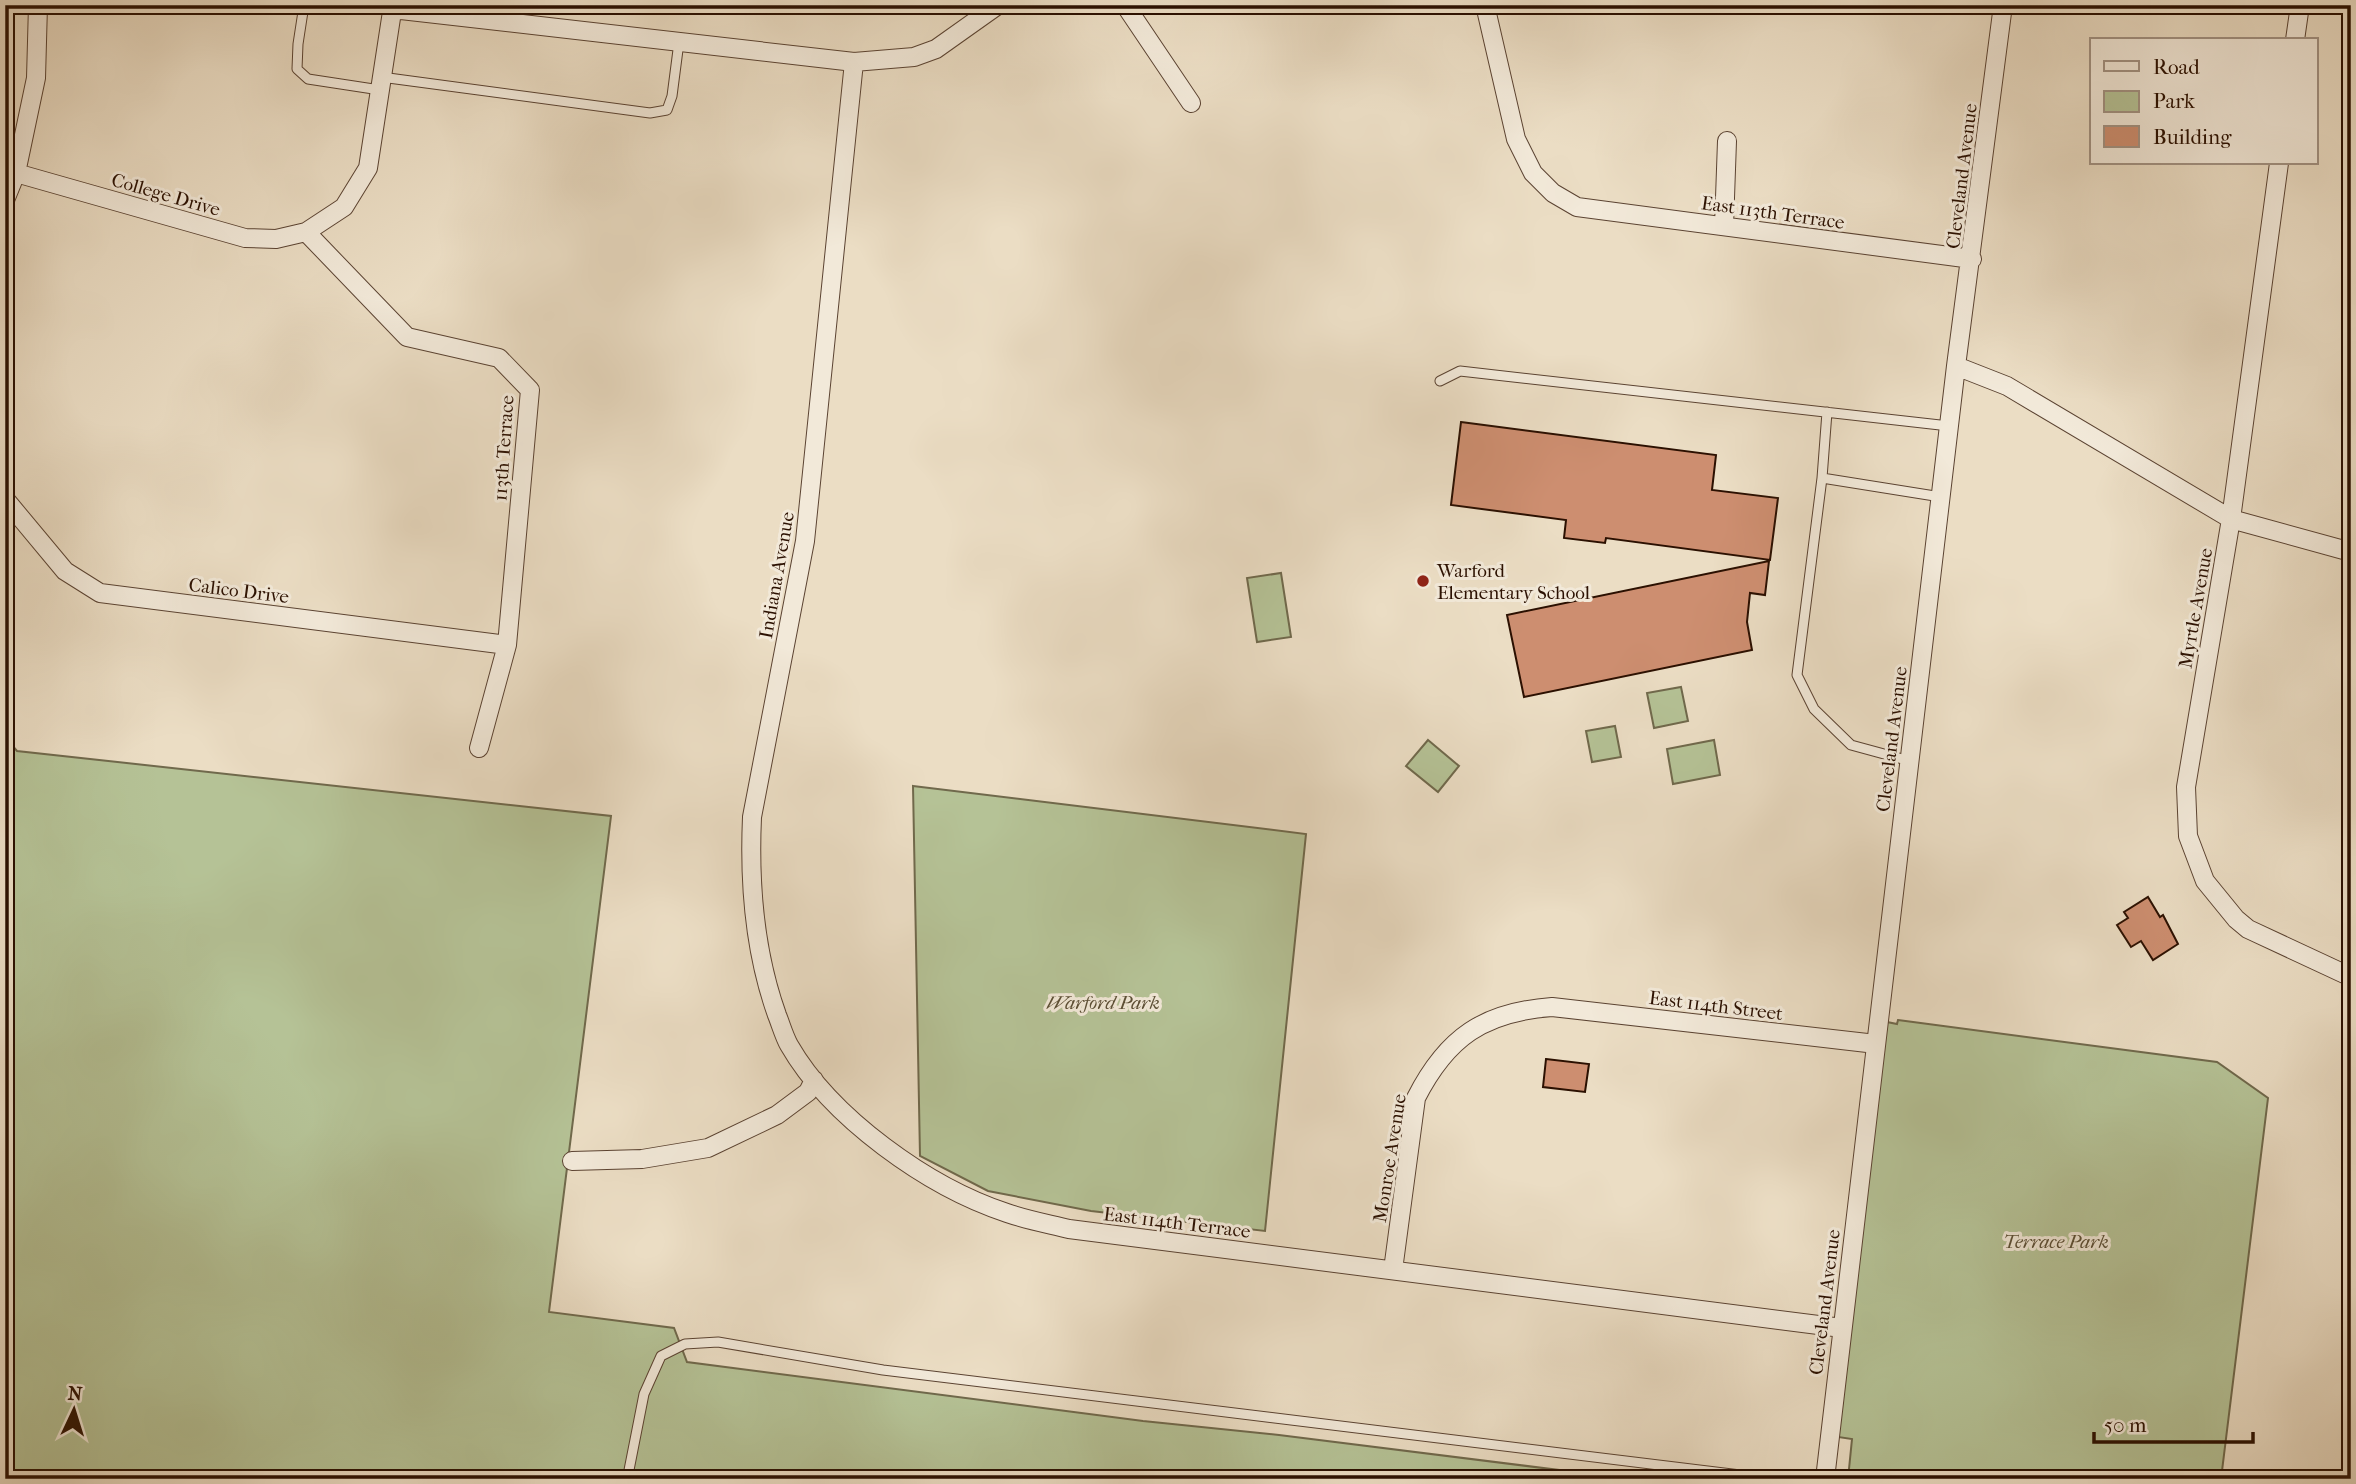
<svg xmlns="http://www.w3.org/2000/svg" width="2356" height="1484" viewBox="0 0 2356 1484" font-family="'IM FELL French Canon',serif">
  <rect width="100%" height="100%" fill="#ebddc4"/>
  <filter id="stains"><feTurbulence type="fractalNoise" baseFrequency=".00286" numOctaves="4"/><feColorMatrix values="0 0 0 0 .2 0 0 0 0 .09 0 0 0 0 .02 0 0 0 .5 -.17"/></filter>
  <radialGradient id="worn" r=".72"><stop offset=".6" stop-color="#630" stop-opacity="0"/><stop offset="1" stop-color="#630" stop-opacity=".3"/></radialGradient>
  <path fill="#b5c296" stroke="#70694c" stroke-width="2" d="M1281,573L1291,637L1257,642L1247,578Z
    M1681,687L1688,721L1654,728L1647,693Z
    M1615,726L1621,757L1592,762L1586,731Z
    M5,737L17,751L611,816L549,1312L674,1328L687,1362L1143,1421L1279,1435L1631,1479H5Z
    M1428,740L1459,766L1438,792L1406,766Z
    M1714,740L1720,775L1673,784L1667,749Z
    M913,786L1306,834L1265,1231L1091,1211L988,1191L920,1156Z
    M1898,1020L2217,1062L2268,1098L2221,1479H1848L1852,1439L1838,1437L1887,1022L1897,1024Z"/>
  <path fill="#cd8e70" stroke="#2b1001" stroke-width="2" d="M1461,422L1716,455L1712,490L1778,498L1770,560L1606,538L1605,543L1564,538L1566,520L1451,505Z
    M1769,561L1765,595L1750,593L1747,622L1752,650L1524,697L1507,615Z
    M2148,897L2160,917L2163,915L2178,944L2153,960L2141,941L2131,947L2117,925L2128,918L2124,912Z
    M1546,1059L1589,1064L1585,1092L1543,1087Z"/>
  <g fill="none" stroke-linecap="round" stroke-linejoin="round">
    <defs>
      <path id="service" d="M304,5L298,44L297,69L308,79L380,90
        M381,77L650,113L667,110L672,96L679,42
        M1440,381L1460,371L1949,426
        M1822,478L1827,412
        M1910,761L1851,745L1814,709L1797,675L1822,478L1941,497
        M629,1470L644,1394L661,1356L685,1344L718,1342L883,1370L1773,1479"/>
      <path id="minor" d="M1125,5L1191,103
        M1485,5L1516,139L1533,173L1553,193L1577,207L1972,259
        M392,9L854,62L914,57L936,49L998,5
        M2295,40L2300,5
        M854,62L805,541L752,817C749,884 754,951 777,1015C781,1025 784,1036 789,1045C831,1118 928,1187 1007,1213C1027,1220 1049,1224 1069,1229L1842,1328
        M2279,163L2231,519L2186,787L2188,836L2205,881L2236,919L2248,929L2351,977
        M16,173L245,238L276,239L306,232L344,207L368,168L393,5
        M5,200L16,173L36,78L38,5
        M1724,226L1727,141
        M306,232L407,337L499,358L530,390L507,645L479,748
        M1956,366L2007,386L2231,519L2351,552
        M5,499L65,571L100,593L507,645
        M572,1161L642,1159L708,1148L777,1115L808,1092L814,1080
        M1393,1270L1416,1098C1447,1037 1484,1012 1552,1007L1876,1044
        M1825,1479L1956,366L2003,5"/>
    </defs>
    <use href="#service" stroke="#5b4332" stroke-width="11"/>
    <use href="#minor" stroke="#5b4332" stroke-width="20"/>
    <use href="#service" stroke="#f2e9d9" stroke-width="9"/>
    <use href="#minor" stroke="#f2e9d9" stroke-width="18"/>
  </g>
  <circle fill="#8f2418" stroke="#f2e9d9" stroke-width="2.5" cx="1423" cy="581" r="7"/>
  <g text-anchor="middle" stroke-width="6" stroke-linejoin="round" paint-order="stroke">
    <g font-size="19" fill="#2b1001" stroke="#f2e9d9">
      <text transform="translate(1961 176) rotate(-83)" y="7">Cleveland Avenue</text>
      <text transform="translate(166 194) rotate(16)" y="7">College Drive</text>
      <text transform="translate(1773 212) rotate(8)" y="7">East 113th Terrace</text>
      <text transform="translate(503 448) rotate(-86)" y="7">113th Terrace</text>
      <text transform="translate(776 575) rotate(-80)" y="7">Indiana Avenue</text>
      <text transform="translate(239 590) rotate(7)" y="7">Calico Drive</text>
      <text transform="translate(2195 608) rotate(-80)" y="7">Myrtle Avenue</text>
      <text transform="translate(1891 739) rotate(-83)" y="7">Cleveland Avenue</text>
      <text transform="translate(1716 1005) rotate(7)" y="7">East 114th Street</text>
      <text transform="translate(1389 1158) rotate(-81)" y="7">Monroe Avenue</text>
      <text transform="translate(1177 1222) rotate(7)" y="7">East 114th Terrace</text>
      <text transform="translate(1824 1302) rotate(-83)" y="7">Cleveland Avenue</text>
    </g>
    <g font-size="19" fill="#2b1001" stroke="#f2e9d9" text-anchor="start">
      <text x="1437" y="577">Warford<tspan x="1437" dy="22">Elementary School</tspan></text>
    </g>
    <g font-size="19" font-style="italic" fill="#5b4e35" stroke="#f2e9d9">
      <text x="1103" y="1009">Warford Park</text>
      <text x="2056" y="1248">Terrace Park</text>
    </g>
  </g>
  <rect width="2356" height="1484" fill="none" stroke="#ebddc4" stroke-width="28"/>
  <rect x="7" y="7" width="2342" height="1470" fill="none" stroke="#2b1001" stroke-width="3.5"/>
  <rect x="14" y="14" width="2328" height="1456" fill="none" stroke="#2b1001" stroke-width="2"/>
  <rect x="2090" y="38" width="228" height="126" fill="#f2e9d9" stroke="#a29283" stroke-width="2"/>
  <rect x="2104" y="61" width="35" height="10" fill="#f2e9d9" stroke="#a29283" stroke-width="2"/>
  <text x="2153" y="74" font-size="21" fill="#2b1001">Road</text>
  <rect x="2104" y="91" width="35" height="21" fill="#b5c296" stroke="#a29283" stroke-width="2"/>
  <text x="2153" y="108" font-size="21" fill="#2b1001">Park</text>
  <rect x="2104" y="126" width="35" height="21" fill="#cd8e70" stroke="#a29283" stroke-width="2"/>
  <text x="2153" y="144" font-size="21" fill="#2b1001">Building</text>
  <g transform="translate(74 1410) rotate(4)" stroke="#f2e9d9" stroke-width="5" paint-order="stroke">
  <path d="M0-5L12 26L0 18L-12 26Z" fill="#2b1001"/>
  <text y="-10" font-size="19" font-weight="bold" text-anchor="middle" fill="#2b1001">N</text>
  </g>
  <path d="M2094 1432v10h159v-10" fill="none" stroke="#2b1001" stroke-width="3.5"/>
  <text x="2104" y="1432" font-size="21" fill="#2b1001" stroke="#f2e9d9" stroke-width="5" paint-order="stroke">50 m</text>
  <rect width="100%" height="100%" filter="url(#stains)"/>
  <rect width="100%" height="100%" fill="url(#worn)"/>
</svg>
